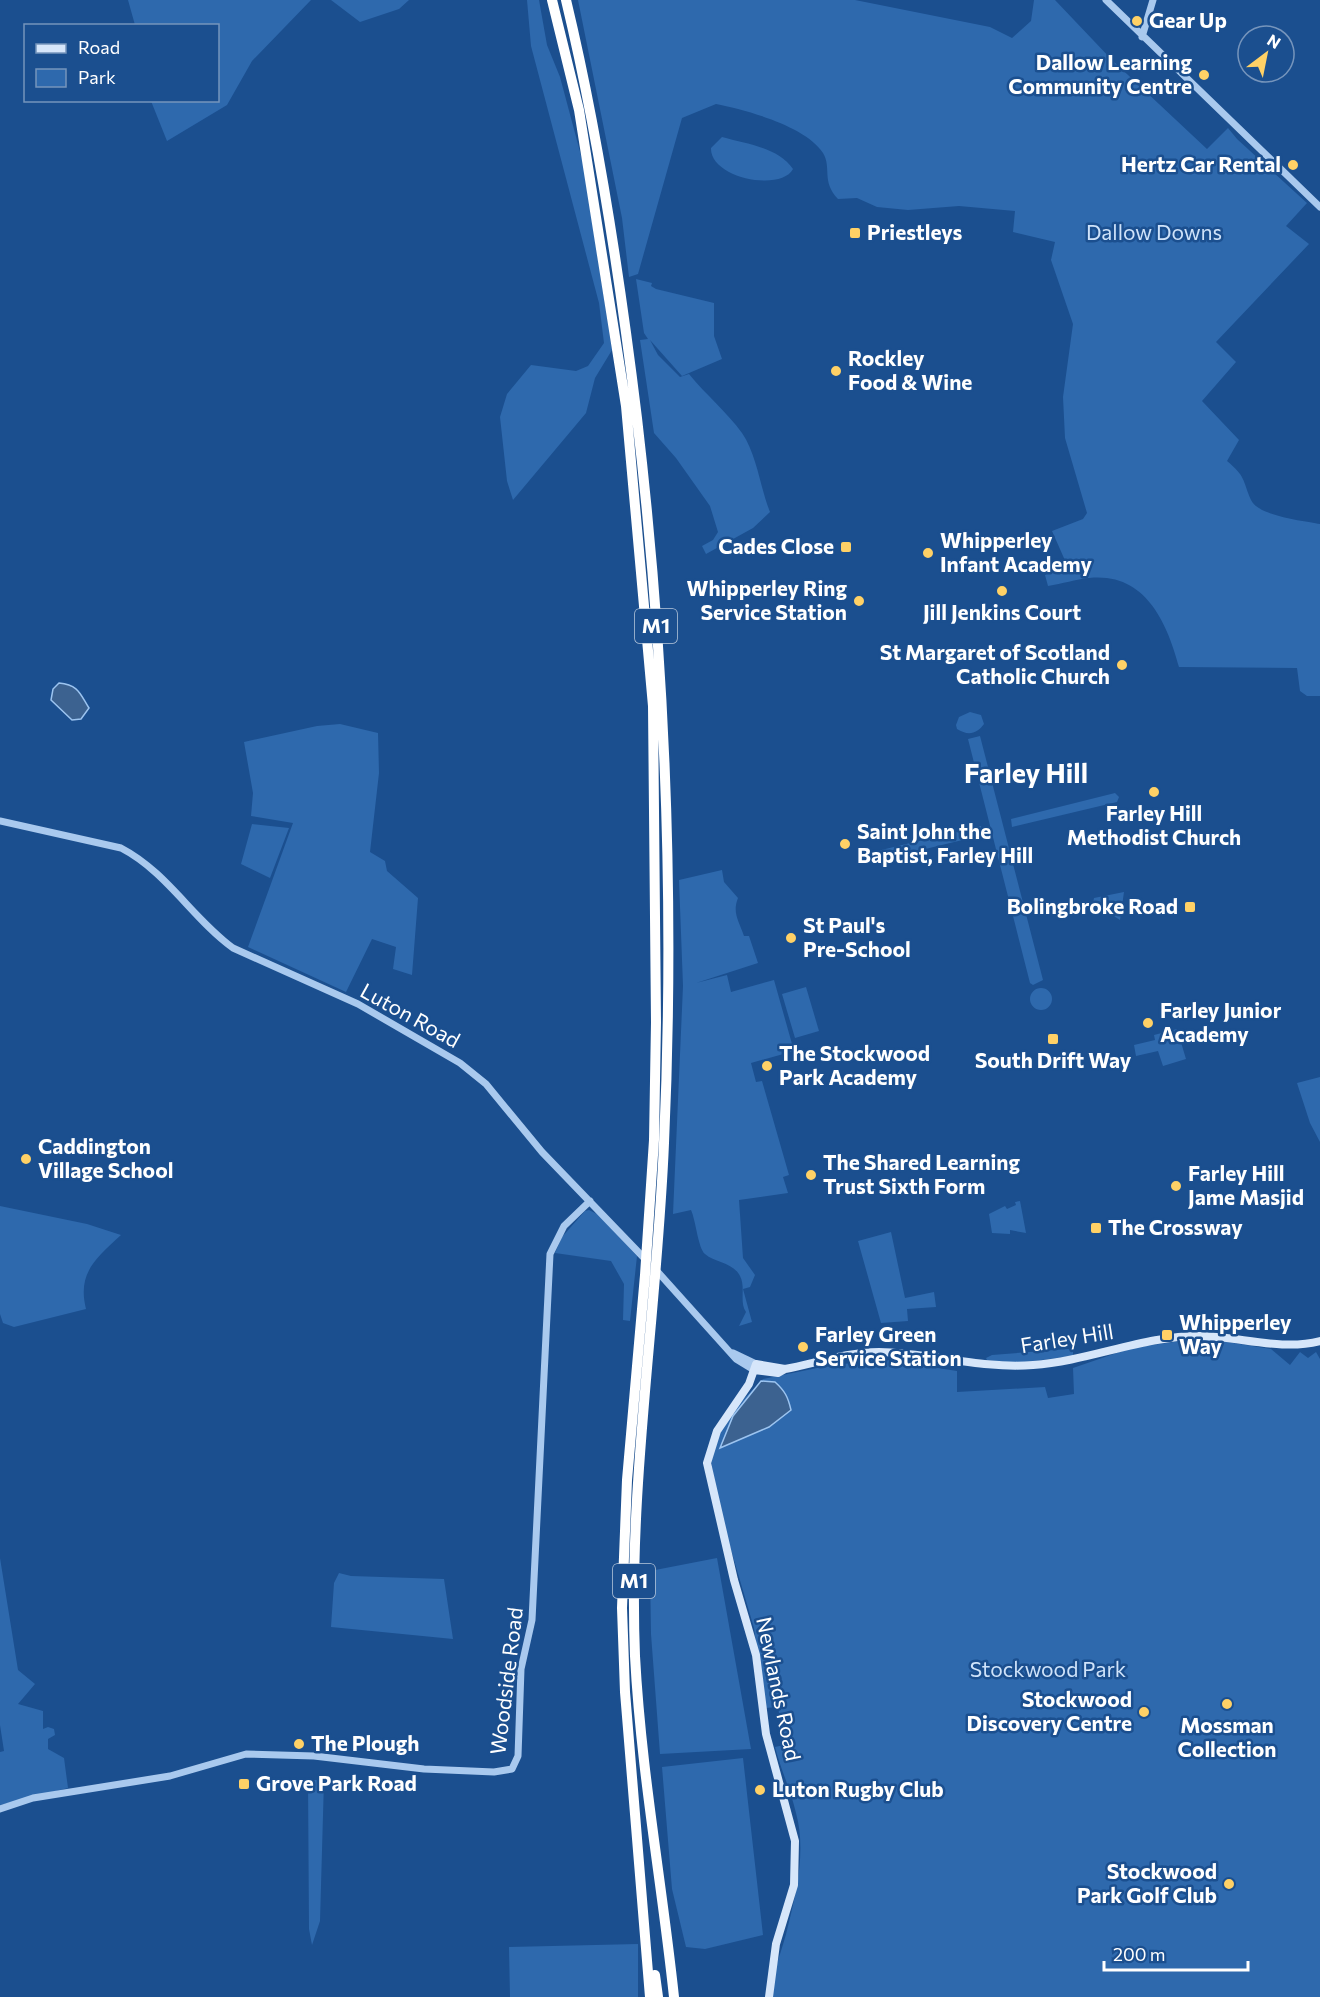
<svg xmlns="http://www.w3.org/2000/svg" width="1320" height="1997" viewBox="0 0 1320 1997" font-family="Commissioner,sans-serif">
  <rect width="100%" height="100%" fill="#1b4f8f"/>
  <path fill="#2e69ad" d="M128,0H311L252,61L227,105L167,141L151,101L218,100V26L135,25Z
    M331,0H409L399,9L360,22Z
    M527,0H539L547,45L560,77L583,163L612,350L595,378L586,413L513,500L507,481L500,417L507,394L531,365L576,371L588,366L604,343L599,303L531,46Z
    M578,0H855L990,27L1012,38L1031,21L1034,0H1055L1112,60L1207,149L1228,128L1237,139L1307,203L1286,226L1309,244L1216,342L1236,362L1202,401L1239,440L1227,461C1246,477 1242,479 1251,500C1258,516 1304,521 1320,524V696H1307L1300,691L1297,668L1179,667C1167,622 1145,572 1089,578C1076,579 1062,584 1048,586L1045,575L1067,565L1052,531L1083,519L1087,513L1065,438L1063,397L1073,324L1051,260L1055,242L1013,232L1015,211L959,206L908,210L877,207L857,198L838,199C821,181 832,168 823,153C806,126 746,110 716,104L682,118L638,274L629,277L622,218Z
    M722,137C746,144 778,147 793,169C781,192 710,178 711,148Z
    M636,279L652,283L651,286L656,289L714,303V336L722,359L682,376L650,340L658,355L680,377L689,374C706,395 727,412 742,433C757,455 760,487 770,512L753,528L706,554L702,546L713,540L718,532L710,506L676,458L654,433L640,340L648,339L644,333Z
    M970,712L981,715L984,724C977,734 968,736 957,729L956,725L959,717Z
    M340,724L378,733L379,773L370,852L385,861L387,871L418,898L412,975L393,969L396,947L372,939L346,992L248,947L293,823L251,816L253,793L244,742L317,726Z
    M980,736L1043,980L1033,985L1030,983L968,739Z
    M1115,793L1119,797L1117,802L1012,827L1011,819Z
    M252,824L289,828L270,878L241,864Z
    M981,826L983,835L876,861L871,857L873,852Z
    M722,870L724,882L738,898C732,913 739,921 744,936H749L758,963L696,983L727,975L731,992L774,980L794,1051L751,1063L756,1082L762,1081L789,1175L783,1177L788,1193L739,1200L743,1258L755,1275L750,1287L743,1289L752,1322L739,1326L746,1312C739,1302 746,1287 740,1276C733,1262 715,1263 705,1254C698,1248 696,1221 691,1210L673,1214L683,986L679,880Z
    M1124,892L1120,920C1112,914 1102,911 1093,903L1094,898Z
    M806,987L819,1031L795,1038L782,994Z
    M1030 999a11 11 0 1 1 22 0a11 11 0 1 1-22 0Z
    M1177,1029L1186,1059L1163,1066L1158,1051L1136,1056L1134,1045L1155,1040L1154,1035Z
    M1320,1077V1142L1310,1123L1297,1083Z
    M1020,1201L1026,1233L1010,1230V1234L992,1233L989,1214L1005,1206L1007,1209L1016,1205L1015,1202Z
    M0,1206L87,1224L121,1235C96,1258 77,1273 86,1309L14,1327L3,1323L0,1314Z
    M589,1210L599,1215L637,1256L630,1321L623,1320L624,1284L611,1261L555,1253L562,1237L585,1211Z
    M891,1232L905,1298L934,1292L936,1307L907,1309L908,1321L881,1323L858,1241Z
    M1202,1338L1271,1349L1290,1365L1300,1352L1308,1358L1316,1352L1320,1359V1997H771C771,1973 783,1950 788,1926C797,1891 806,1849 796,1813C791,1791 781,1770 775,1747L784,1745L778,1707L765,1708L754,1628L719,1509L710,1455L727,1416L763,1379L822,1367L880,1359L957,1371V1392L1045,1387L1048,1398L1074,1394L1073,1368L1131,1348Z
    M1068,1349L1073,1350V1356L1017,1363L987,1360L986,1358L992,1355Z
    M0,1558L18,1670L35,1684L18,1704L43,1711V1729L48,1727L54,1729L55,1735L48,1739V1749L64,1758L68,1788L0,1805V1752L4,1751L0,1725Z
    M717,1558L751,1749L660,1754L651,1634L650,1571Z
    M339,1573L351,1576L444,1579L453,1639L331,1627L334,1583Z
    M743,1758L763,1935L705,1949L686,1947L672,1889L662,1767Z
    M308,1780H324L320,1921L312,1945L309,1929Z
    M638,1944V1997H510L509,1947Z"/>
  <path fill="#3c6290" stroke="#9cc4f0" stroke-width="1.5" d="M59,683C79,685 80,694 89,708L81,719L72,720L51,700L53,689Z
    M761,1381L775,1382C785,1391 788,1397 791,1410L769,1427L720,1448L733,1416Z"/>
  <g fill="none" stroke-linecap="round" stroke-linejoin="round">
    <path stroke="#a9c9ee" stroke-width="7" d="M1106,0L1320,207
      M1142,37L1153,0
      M0,821L121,848C167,872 192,918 233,948L358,1004L460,1063L486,1084L542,1152L646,1260
      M656,1270L736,1359L754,1370
      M733,1353L756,1364
      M0,1809L33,1798L170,1776L246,1754L314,1756L424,1769L494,1772L512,1769L518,1756L521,1669L532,1620L550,1254L564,1226L590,1201"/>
    <path stroke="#d6e6fa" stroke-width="8" d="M754,1370L778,1373L785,1369C816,1363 848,1352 879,1352C931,1353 980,1369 1033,1365C1090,1361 1145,1335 1202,1336C1241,1337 1282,1351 1320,1341
      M769,1997L776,1944L794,1885L795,1841L766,1734L756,1655L734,1580L707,1463L717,1431L749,1384L756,1364L785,1369"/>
    <path stroke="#fff" stroke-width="10" d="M552,0L579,110L626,406L653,706L656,1022L654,1140L645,1275L627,1480L622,1608L625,1692L650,1997
      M566,0C599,137 620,278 637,418C665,658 675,901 664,1143C657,1314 628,1485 635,1656C641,1771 662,1883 674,1997
      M655,1975L658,1997"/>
  </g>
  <g fill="#ffd166" stroke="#1b4f8f" stroke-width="2">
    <circle cx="1137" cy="21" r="6"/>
    <circle cx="1204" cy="75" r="6"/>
    <circle cx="1293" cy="165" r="6"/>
    <rect x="849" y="227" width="12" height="12" rx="3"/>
    <circle cx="836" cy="371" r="6"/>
    <rect x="840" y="541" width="12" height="12" rx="3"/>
    <circle cx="928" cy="553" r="6"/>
    <circle cx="1002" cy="591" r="6"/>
    <circle cx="859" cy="601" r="6"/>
    <circle cx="1122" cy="665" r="6"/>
    <circle cx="1154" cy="792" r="6"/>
    <circle cx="845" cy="844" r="6"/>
    <rect x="1184" y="901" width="12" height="12" rx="3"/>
    <circle cx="791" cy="938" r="6"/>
    <circle cx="1148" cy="1023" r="6"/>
    <rect x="1047" y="1033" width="12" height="12" rx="3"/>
    <circle cx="767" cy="1066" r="6"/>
    <circle cx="26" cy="1159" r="6"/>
    <circle cx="811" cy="1175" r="6"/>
    <circle cx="1176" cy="1186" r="6"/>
    <rect x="1090" y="1222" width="12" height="12" rx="3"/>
    <rect x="1161" y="1329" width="12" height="12" rx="3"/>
    <circle cx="803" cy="1347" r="6"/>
    <circle cx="1227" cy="1704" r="6"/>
    <circle cx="1144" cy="1712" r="6"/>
    <circle cx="299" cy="1744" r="6"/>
    <rect x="238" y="1778" width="12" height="12" rx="3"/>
    <circle cx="760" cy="1790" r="6"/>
    <circle cx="1229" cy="1884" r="6"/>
  </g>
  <g text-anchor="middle" stroke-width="5" stroke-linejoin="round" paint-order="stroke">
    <g fill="#1b4f8f" stroke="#bbcadd" stroke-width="1.5">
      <rect x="635" y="609" width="42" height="34" rx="4.5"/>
      <rect x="613" y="1564" width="42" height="34" rx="4.5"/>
    </g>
    <g font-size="20" font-weight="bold" fill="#fff">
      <text x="656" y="633">M1</text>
      <text x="634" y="1588">M1</text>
    </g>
    <g font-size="21" font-weight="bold" fill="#fff" stroke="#1b4f8f" text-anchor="start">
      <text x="1149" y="28">Gear Up</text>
      <text x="1192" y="70" text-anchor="end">Dallow Learning<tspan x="1192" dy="24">Community Centre</tspan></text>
      <text x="1281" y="172" text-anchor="end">Hertz Car Rental</text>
      <text x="867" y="240">Priestleys</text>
      <text x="848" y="366">Rockley<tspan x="848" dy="24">Food &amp; Wine</tspan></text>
      <text x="940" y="548">Whipperley<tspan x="940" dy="24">Infant Academy</tspan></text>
      <text x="834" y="554" text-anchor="end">Cades Close</text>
      <text x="847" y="596" text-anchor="end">Whipperley Ring<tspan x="847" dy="24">Service Station</tspan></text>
      <text x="1002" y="620" text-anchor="middle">Jill Jenkins Court</text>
      <text x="1110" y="660" text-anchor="end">St Margaret of Scotland<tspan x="1110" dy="24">Catholic Church</tspan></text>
      <text x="1154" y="821" text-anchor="middle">Farley Hill<tspan x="1154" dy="24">Methodist Church</tspan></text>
      <text x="857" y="839">Saint John the<tspan x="857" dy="24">Baptist, Farley Hill</tspan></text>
      <text x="1178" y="914" text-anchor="end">Bolingbroke Road</text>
      <text x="803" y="933">St Paul's<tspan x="803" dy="24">Pre-School</tspan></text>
      <text x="1160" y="1018">Farley Junior<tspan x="1160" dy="24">Academy</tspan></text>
      <text x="779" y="1061">The Stockwood<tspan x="779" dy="24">Park Academy</tspan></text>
      <text x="1053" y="1068" text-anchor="middle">South Drift Way</text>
      <text x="38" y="1154">Caddington<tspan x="38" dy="24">Village School</tspan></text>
      <text x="823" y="1170">The Shared Learning<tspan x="823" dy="24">Trust Sixth Form</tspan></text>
      <text x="1188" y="1181">Farley Hill<tspan x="1188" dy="24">Jame Masjid</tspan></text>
      <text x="1108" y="1235">The Crossway</text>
      <text x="1179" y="1330">Whipperley<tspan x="1179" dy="24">Way</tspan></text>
      <text x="815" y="1342">Farley Green<tspan x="815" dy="24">Service Station</tspan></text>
      <text x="1132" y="1707" text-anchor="end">Stockwood<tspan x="1132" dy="24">Discovery Centre</tspan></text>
      <text x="1227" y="1733" text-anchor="middle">Mossman<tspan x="1227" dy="24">Collection</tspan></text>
      <text x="311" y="1751">The Plough</text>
      <text x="256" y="1791">Grove Park Road</text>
      <text x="772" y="1797">Luton Rugby Club</text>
      <text x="1217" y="1879" text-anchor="end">Stockwood<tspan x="1217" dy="24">Park Golf Club</tspan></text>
    </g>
    <g font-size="21" fill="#cfe3fa" stroke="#1b4f8f">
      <text x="1154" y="240">Dallow Downs</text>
      <text x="1048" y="1677">Stockwood Park</text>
    </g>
    <g font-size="21" fill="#fff" stroke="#1b4f8f">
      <text transform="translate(410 1016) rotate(29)" y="7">Luton Road</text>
      <text transform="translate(1067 1339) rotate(-9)" y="7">Farley Hill</text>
      <text transform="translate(507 1681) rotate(-83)" y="7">Woodside Road</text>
      <text transform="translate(778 1689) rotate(78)" y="7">Newlands Road</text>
    </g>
    <g font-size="27" font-weight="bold" fill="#fff" stroke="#1b4f8f">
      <text x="1026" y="783">Farley Hill</text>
    </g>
  </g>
  <rect x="24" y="24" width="195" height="78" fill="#1b4f8f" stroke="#7695bc" stroke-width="1.5"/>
  <rect x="36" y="44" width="30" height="9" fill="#d6e6fa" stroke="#7695bc" stroke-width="1.5"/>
  <text x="78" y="54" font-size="18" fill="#ffffff">Road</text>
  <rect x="36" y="69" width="30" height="18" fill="#2e69ad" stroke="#7695bc" stroke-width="1.5"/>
  <text x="78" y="84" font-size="18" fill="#ffffff">Park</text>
  <g transform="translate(1266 54) rotate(32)"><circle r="28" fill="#1b4f8f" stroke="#7695bc" stroke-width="1.5"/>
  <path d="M0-4.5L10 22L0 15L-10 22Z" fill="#ffd166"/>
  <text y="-9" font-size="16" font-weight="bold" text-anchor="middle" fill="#ffffff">N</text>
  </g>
  <path d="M1104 1961v9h144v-9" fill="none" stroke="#ffffff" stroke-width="3"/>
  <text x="1113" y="1961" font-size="18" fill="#ffffff" stroke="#1b4f8f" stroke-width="4.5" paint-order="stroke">200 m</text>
</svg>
